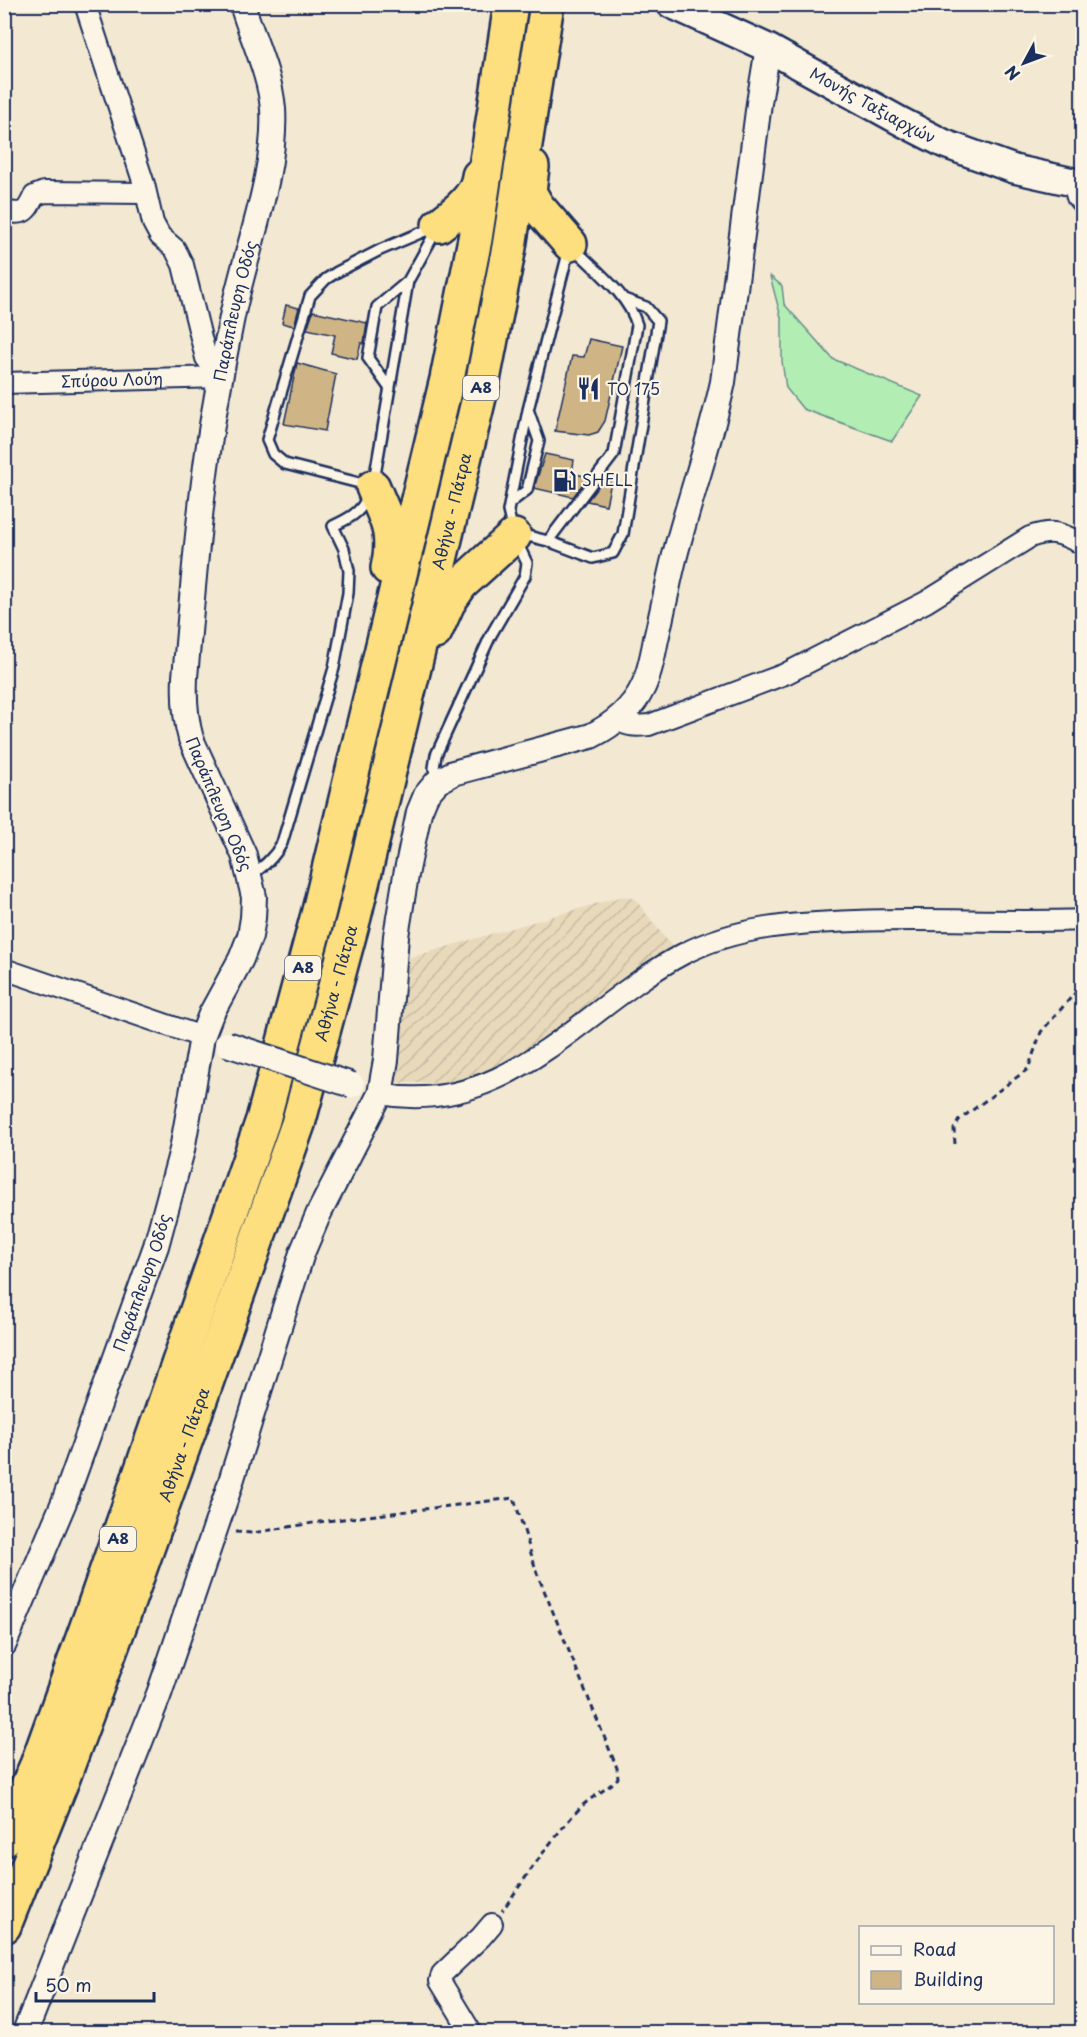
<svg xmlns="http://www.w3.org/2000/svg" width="1087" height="2037" viewBox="0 0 1087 2037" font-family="'Playpen Sans',sans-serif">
  <defs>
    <pattern id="industrial-furrows" width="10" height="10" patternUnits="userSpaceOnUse" patternTransform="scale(1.5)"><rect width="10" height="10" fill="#e8d9bb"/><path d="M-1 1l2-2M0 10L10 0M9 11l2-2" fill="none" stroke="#c6bba3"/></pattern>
  </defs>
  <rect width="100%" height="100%" fill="#f3e8d2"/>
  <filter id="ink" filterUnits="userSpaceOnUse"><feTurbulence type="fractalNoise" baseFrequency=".0167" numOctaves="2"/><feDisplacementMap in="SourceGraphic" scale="12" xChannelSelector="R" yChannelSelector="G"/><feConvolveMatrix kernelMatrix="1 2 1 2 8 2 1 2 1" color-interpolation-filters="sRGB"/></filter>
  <g filter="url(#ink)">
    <path fill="url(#industrial-furrows)" d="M623,896L635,899L672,947L540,1048L516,1062L473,1078L440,1083H396L393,1063L398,961Z"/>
    <path fill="#b2eeb4" stroke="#668e89" stroke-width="1.5" d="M770,276L782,286L784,304L833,359L922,396L892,441L803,409L786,388L782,361V321Z"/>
    <path fill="#cfb585" stroke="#1b2f5e" stroke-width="1.5" d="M286,305L299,308L294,326L282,323Z
      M313,311L367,323L364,343H361L357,359L331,353L335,335L307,329Z
      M589,339L622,346L605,421L598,432L589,435L555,431L572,356L584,357Z
      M297,363L336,374L325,431L284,424Z
      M545,454L574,460L572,473L588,477L573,497L534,488Z
      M603,480L611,482L606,505L587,501Z"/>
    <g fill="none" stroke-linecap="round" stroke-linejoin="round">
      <defs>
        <path id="service" d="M390,389L368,358L377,307L408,281
          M374,481L408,281L437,229
          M367,485L285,464L273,454L267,440L310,296L326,279L337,272L380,250L434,227
          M510,503L527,490L539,441L529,412
          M519,536L532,537L548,541L614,454L637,325C628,294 596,271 574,248
          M548,541L593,558L613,553L623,534L658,321L646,307L624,299
          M436,779L434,768L436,755L491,635L525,576L527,563L514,536L508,511L528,410L569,249
          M250,876C264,866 274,858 282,843L334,668L348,593L349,571L344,549L333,526C348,519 361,513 368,496"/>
        <g id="minor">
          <path d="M85,4L144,184L153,223L160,236L175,249L183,265L206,358L221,377"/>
          <path d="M1073,183L1077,197L1082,203"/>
          <path d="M4,211C24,215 26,213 34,196L44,192L145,193"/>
          <path id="s1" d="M4,383L221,377"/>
          <path d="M618,720C629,727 636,726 649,725L785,674L926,602L1030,537C1053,529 1061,533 1082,544"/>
          <path d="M4,969L202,1037"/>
          <path d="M380,1094C508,1118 582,1007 683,954C737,926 797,923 856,921C931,918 1007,923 1082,920"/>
          <path d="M471,2032L440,1981L442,1974L481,1937L492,1924"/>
        </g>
        <g id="tertiary">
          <path id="s2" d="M4,1644L64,1502L156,1246L182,1150L202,1037L211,1014L241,959L250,936L253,918L254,897L244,855L191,739C185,718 184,699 185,677C192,602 197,527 208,452C214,407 223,362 232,317C245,252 277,174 273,109C270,73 252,38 242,4"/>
          <path d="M25,2032L159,1694L228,1491L302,1253L319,1213L380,1094L386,1060L396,936L406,875L419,812L426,795L437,782L453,773L591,736C613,725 632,710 643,687C650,672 653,655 656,639C662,614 667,588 673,563C688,502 710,443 723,382L759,103L768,48"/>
        </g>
        <g id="secondary">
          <path id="s3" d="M671,4L768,48L902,122L945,144L1014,169L1082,184"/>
        </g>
        <g id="motorway">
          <path d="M532,167L529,192L537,206L570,244"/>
          <path d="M439,225C455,213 477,197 479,176"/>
          <path d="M373,487C386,520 396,530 388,568"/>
          <path d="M435,632L448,603L461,584L514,536"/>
          <path d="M4,1839L37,1765L93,1610L263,1120L319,911L447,379L475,239L511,4"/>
          <path id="s4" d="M4,1926L63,1778L122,1619L298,1124L354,917L482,385L509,247L547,4"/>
        </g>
      </defs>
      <use href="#service" stroke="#1b2f5e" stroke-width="14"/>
      <use href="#minor" stroke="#1b2f5e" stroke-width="24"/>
      <use href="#tertiary" stroke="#1b2f5e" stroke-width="28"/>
      <use href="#secondary" stroke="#1b2f5e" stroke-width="32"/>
      <use href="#motorway" stroke="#1b2f5e" stroke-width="38"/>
      <path stroke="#1b2f5e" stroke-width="3" stroke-dasharray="6 4.5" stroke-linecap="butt" d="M955,1144L954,1129L959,1120L1028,1069L1041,1032L1082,985
        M235,1532L253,1533L319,1522L514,1498L537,1573L617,1768L618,1778C607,1790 592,1796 581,1807C551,1838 527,1876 502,1911"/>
      <use href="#service" stroke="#fcf5e5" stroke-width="9"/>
      <use href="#minor" stroke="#fcf5e5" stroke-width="20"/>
      <use href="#tertiary" stroke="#fcf5e5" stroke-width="24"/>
      <use href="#secondary" stroke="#fcf5e5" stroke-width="27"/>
      <use href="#motorway" stroke="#fddf80" stroke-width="33"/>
      <defs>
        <path id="tertiary-bridge" d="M227,1044L352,1085"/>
      </defs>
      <use href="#tertiary-bridge" stroke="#1b2f5e" stroke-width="28" stroke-linecap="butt"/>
      <use href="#tertiary-bridge" stroke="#fcf5e5" stroke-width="24"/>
    </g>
  </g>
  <defs>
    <symbol id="restaurant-bare" viewBox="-9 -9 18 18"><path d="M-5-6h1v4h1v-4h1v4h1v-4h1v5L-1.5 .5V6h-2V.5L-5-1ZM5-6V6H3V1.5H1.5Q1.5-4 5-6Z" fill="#1b2f5e" stroke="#fcf5e5" stroke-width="2.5" paint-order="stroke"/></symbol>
    <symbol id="fuel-bare" viewBox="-9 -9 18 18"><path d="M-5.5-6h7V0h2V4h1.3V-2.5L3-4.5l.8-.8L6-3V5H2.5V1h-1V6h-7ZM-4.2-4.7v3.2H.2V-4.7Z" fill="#1b2f5e" stroke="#fcf5e5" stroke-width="2.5" paint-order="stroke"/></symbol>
  </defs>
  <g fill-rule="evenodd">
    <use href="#restaurant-bare" x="572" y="372" width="33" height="33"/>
    <use href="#fuel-bare" x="548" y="464" width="33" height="33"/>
  </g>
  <g text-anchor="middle" stroke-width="4.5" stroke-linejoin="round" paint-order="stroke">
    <g fill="#fcf5e5" stroke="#5e6a86" stroke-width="1.5">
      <rect x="463" y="376" width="36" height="24" rx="4.5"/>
      <rect x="285" y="956" width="36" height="24" rx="4.5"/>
      <rect x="100" y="1527" width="36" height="24" rx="4.5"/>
    </g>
    <g font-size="15" font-weight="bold" fill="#1b2f5e">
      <text x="481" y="393">Α8</text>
      <text x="303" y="973">Α8</text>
      <text x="118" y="1544">Α8</text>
    </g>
    <g font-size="16" fill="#1b2f5e" stroke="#fcf5e5">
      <text dy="6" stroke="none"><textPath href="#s3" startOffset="226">Μονής Ταξιαρχών</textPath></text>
      <text dy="6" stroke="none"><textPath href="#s2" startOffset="1395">Παράπλευρη Οδός</textPath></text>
      <text dy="6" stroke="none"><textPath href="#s1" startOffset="108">Σπύρου Λούη</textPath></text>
      <text dy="6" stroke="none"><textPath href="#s4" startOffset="1486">Αθήνα - Πάτρα</textPath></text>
      <text transform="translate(219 804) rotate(67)" y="6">Παράπλευρη Οδός</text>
      <text dy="6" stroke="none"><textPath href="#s4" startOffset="1000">Αθήνα - Πάτρα</textPath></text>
      <text dy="6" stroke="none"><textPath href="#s2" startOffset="387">Παράπλευρη Οδός</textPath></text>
      <text dy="6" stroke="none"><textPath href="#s4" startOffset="514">Αθήνα - Πάτρα</textPath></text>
    </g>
    <g font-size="16" fill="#1b2f5e" stroke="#fcf5e5" text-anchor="start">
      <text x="607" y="395">TO 175</text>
      <text x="582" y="486">SHELL</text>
    </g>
  </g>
  <rect width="1087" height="2037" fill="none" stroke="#fcf5e5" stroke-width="24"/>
  <rect x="12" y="12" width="1063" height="2013" fill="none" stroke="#1b2f5e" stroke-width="2" filter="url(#ink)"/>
  <rect x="859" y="1926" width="195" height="78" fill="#fcf5e5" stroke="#a2a6af" stroke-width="1.5"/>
  <rect x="871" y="1946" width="30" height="9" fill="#fcf5e5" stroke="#a2a6af" stroke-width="1.5"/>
  <text x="913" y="1956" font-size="18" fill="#1b2f5e">Road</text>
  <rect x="871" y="1971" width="30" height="18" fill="#cfb585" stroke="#a2a6af" stroke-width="1.5"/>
  <text x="913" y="1986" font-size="18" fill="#1b2f5e">Building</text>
  <g transform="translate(1024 63) rotate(229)" stroke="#fcf5e5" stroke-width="4.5" paint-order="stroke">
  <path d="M0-4.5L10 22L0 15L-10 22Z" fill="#1b2f5e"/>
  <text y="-9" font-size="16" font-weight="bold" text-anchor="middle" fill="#1b2f5e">N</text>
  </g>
  <path d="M36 1992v9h118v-9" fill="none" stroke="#1b2f5e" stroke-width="3"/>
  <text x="45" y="1992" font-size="18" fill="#1b2f5e" stroke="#fcf5e5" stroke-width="4.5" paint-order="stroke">50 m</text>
</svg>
